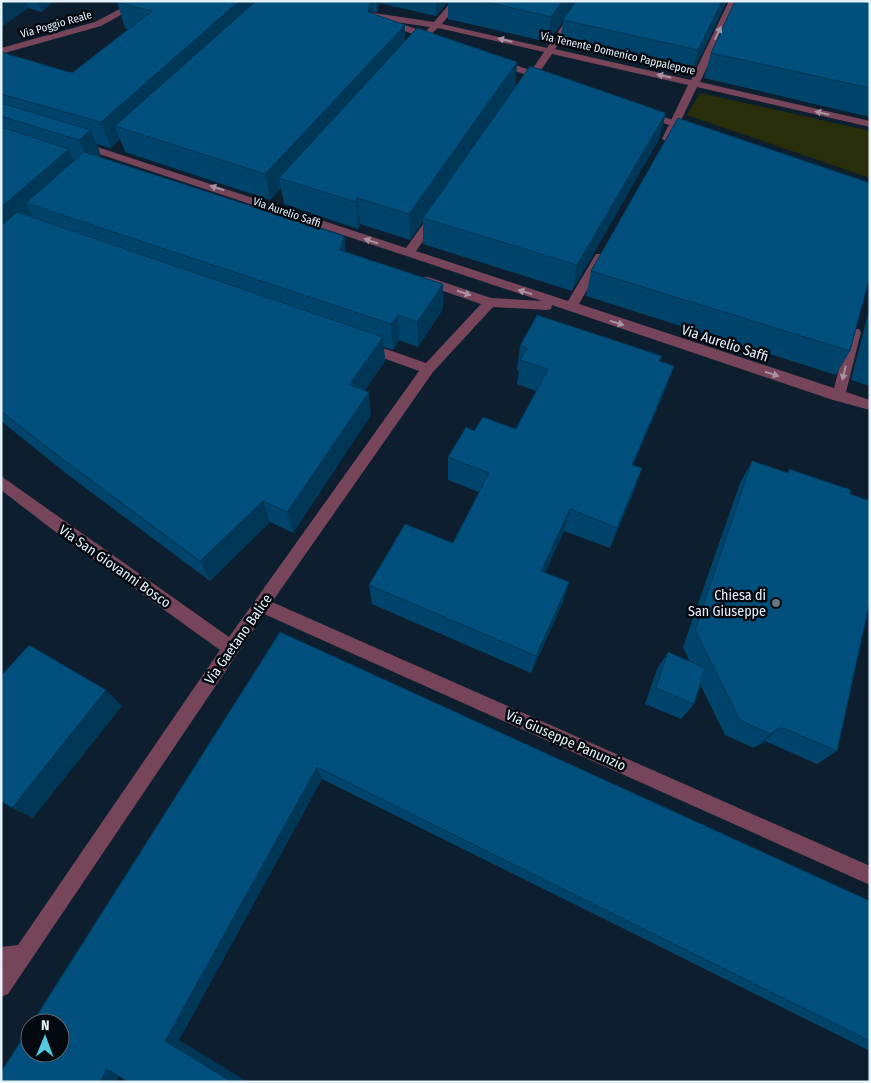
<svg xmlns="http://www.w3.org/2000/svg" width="871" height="1083" viewBox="0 0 871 1083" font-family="'Fira Sans Condensed',sans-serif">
  <rect width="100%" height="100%" fill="#0d1f2e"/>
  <path fill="#282e09" d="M700,93L870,131V178L687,115Z"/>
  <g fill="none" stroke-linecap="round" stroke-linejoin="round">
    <path fill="#764559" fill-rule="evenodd" d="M452,1H461L442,24L547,48L579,1H588L555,49L691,80L729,1H738L700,82L870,121V127L697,87L672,139L667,142L662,139L688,85L552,54L530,86L527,87L522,84L544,52L438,28L431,34L426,31L430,27L361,17L356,14L361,11L434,22Z
      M79,141L406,248L431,213H439L441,216L416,251L568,301L596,254H604L606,257L579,304L834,388L849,332L851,329H859L861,332L846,392L870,400V410L833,400L552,305L551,309L547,310L493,307L433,372L272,602L870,866V885L264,614L8,994L1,997V969L3,967H1V947L18,945L220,650L57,533L1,490V476L229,637L419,371L361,350L360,347L361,344L366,342L426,363L481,304L420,283L418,280L420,277H428L491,298L542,301L75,146L74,144L75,142Z"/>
    <path fill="#764559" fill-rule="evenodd" d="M135,1H146L101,26L1,54V48L95,22Z
      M387,19L434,35L436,37L434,39H428L384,24L382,22Z
      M498,59L547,76L549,78L544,81L541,80L495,64V60Z
      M646,111L697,128L698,130L693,133L642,116V112Z"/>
  </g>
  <path fill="#00446b" d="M1,1H54L42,12L28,8L1,27Z
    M118,1H727L691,76L560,45L563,21L548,42L448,19V2L436,16L379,3L377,12H374V14L405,40L517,62L515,87L666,113L659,139L572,291L423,244V221L410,240L360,224L358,229L284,204L281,188L270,200L125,152L120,139L111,148L97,144L101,156L99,157L344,236L346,252L443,309L418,347L399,340L393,350L384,347L385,361L365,390L371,415L293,533L270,522L210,581L68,475L1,421V52L72,73L128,29L125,28L117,2Z
    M870,1V117L704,78L711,53Z
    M591,271L850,351L836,375L586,296Z
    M870,307V386L851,380Z
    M520,346L660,361L674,366L665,390L633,465L642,468L634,491L610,548L564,531L545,573L563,602L531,673L372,604L369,585L453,543L479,492L448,480V457L474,431L516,429L536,391L517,384L519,371L517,370Z
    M752,461L787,473L789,469L850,494L837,751L817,764L765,741L754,748L725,735L700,684L694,704L681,719L645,704L657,669L668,652L690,662L683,647L740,483Z
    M280,632L870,901V1051L322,779L179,1040L119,1076L116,1082H1Z"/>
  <path fill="#003757" d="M1,1H25L28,8L1,27Z
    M38,1H54L42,12Z
    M239,1H270L115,126L120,139L111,148L101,122Z
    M371,1H373L374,22L368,12Z
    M376,1H379L377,12Z
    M436,1H448L436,16Z
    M562,1H577L548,42L551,17Z
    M722,1H727L691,76L698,50Z
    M405,25V50L279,178L281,188L270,200L265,174Z
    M517,62L515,89L423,218V221L410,240L409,214Z
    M666,113L659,139L572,291L577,265Z
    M91,130L101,156L90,166L79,140Z
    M69,149L80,175L26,203L33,217L1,245V207Z
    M357,198L360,224L358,229L356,202Z
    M344,236L347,262L340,250Z
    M443,284V309L418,347L417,322Z
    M398,315L399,340L393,350L391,324Z
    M383,337L385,361L352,409L349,385Z
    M674,366L665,390L624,487L632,465Z
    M369,392L371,415L293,533L287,512Z
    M642,468L634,491L610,548L617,528Z
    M263,501L270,522L210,581L200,561Z
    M570,509L564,531L537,591L541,571Z
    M569,582L563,602L531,673L536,656Z
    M106,690L122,706L33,818L12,808Z
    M781,727L765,741L754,748L770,734Z
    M317,767L322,779L179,1040L248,1082H232L165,1041Z
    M125,1066L116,1082H100L107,1069Z"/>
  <path fill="#004f7c" stroke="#003757" d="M118,1H239L101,122L1,94V52L72,73L152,11L117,2Z
    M256,1H371L368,12L405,25L265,174L115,126Z
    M482,1H562L551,17Z
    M576,1H722L698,50L563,20Z
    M735,1H870V88L711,53Z
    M417,28L517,62L409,214L357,198L356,202L279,178Z
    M530,66L666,113L577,265L423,218Z
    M1,103L91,130L79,140L1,116Z
    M678,118L870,183V276L850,351L591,271Z
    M1,127L69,149L1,207Z
    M84,152L344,236L340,250L443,284L417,322L398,315L391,324L26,203Z
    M17,212L383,337L349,385L369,392L287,512L263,501L200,561L53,452L1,411V226Z
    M537,315L662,356L659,361L674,366L632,465L642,468L617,528L570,509L541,571L569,582L536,656L369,585L405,524L453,543L489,473L448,457L466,427L474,431L483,417L516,429L548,369L520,360L527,348L520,346Z
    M870,343V357L867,356Z
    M752,461L788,473L789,469L851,490L850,494L870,501V601L837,751L781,727L770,734L740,720L695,630Z
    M280,632L870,901V1041L317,767L165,1041L232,1082H128L107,1069L100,1082H1V1072L30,1027V1053H60V1023H32Z
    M29,645L106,690L12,808L1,801V676Z
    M668,652L705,668L694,704L656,688Z"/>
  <defs><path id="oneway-solid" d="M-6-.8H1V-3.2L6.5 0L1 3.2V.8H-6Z" transform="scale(1.25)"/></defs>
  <g fill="#a893a2">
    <use href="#oneway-solid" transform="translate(718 33) rotate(-64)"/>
    <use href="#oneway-solid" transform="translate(505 40) rotate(-167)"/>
    <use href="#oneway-solid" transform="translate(664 76) rotate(-167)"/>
    <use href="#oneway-solid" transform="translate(822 113) rotate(-167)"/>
    <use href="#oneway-solid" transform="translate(217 188) rotate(-162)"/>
    <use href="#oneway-solid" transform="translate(371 241) rotate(-161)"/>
    <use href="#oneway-solid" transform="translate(525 292) rotate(-162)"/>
    <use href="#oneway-solid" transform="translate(464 293) rotate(18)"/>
    <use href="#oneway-solid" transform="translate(617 323) rotate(18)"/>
    <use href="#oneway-solid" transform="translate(844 373) rotate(104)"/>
    <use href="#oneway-solid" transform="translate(772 374) rotate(18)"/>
  </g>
  <circle fill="#6b7280" stroke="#03090f" stroke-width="2" cx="776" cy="603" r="5"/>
  <g text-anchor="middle" stroke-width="5" stroke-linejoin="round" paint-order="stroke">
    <g font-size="11" fill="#e6f2fb" stroke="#03090f">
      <text transform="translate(56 24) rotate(-16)" y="4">Via Poggio Reale</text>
      <text transform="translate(618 53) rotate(13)" y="4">Via Tenente Domenico Pappalepore</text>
      <text transform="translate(287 212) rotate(19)" y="4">Via Aurelio Saffi</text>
    </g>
    <g font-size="14" fill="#e6f2fb" stroke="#03090f">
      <text transform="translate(725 343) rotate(18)" y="5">Via Aurelio Saffi</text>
      <text transform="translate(115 566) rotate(35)" y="5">Via San Giovanni Bosco</text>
      <text transform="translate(238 639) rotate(-55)" y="5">Via Gaetano Balice</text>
      <text transform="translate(566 740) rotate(24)" y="5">Via Giuseppe Panunzio</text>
    </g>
    <g font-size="14" fill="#e6f2fb" stroke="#03090f" text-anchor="end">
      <text x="766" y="600">Chiesa di<tspan x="766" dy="16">San Giuseppe</tspan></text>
    </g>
  </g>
  <rect width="871" height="1083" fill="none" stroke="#e6f2fb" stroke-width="5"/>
  <g transform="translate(45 1038) rotate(1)"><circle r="24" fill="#03090f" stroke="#5e666d"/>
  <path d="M0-4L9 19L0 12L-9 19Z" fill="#55cadf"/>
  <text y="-8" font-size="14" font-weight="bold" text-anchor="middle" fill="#e6f2fb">N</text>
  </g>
</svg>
